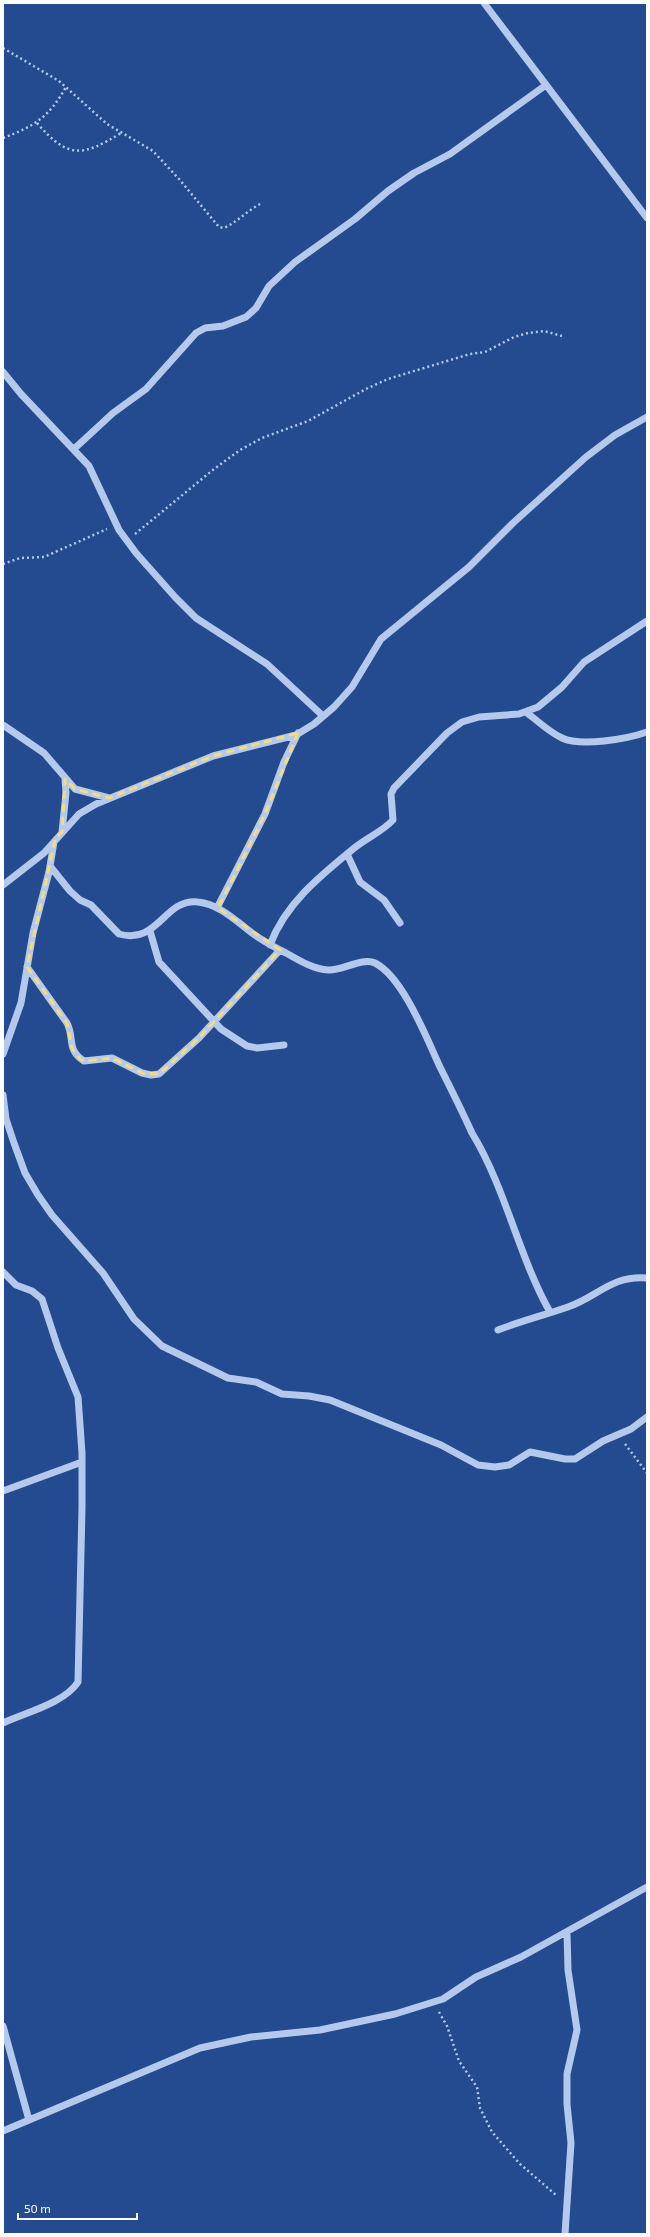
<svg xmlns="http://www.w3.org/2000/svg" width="650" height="2237" viewBox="0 0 650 2237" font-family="'Exo 2',sans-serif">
  <rect width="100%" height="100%" fill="#244a8f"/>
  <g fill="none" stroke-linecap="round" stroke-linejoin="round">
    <path stroke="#b5c9ec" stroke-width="2.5" stroke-dasharray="2 3" stroke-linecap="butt" d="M3,48L59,81L107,124L153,151L179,179L219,227L224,228C237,222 247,211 260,204
      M37,123C68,159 82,157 121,133
      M3,138C35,126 49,117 66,87
      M135,534L214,469L240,450L262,438L308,421L366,389L388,379L470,354L485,352L514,337L528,333L544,331L562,336
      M3,564L20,558L44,557L107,529
      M625,1444L647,1473
      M439,2012L447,2026L459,2061L477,2087L480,2108L492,2132L520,2164L556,2195"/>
    <path stroke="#b5c9ec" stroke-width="7" d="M484,3L647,218
      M3,372L21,394L89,466L119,530L136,553L175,597L196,618L267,664L323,716
      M74,449L113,413L146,389L196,333L205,328L223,326L246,317L256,308L269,286L295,262L355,219L388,191L414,173L450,154L546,85
      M527,713C538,721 549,732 562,738C581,747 627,739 647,732
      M3,725L44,753L75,789L109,798
      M62,832L66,793L65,779
      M347,854L360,882L384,900L400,923
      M50,866L70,891L80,900L91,905L119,934C159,945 164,898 198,902C219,904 236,921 252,933C263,941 274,947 286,953C299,960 312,969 328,970C342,971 362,957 375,963C403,977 427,1039 440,1067C451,1089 462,1111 472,1133C506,1189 518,1255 550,1312
      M3,885L44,853L79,814L96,804L213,756L296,735L314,724L334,707L352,687L381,639L469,567L513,523L586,457L615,435L647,417
      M217,908L265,814L284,762L298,733
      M150,931L159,962L221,1029L247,1046L257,1048L284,1045
      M270,945C285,904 321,875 353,849C366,838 382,832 393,820L391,794L394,788L447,733L462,722L479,717L519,714L538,707L562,687L584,662L647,621
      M27,967L67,1023C75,1039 66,1049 84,1061L112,1058L142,1073L151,1075L159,1074L199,1038L280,950
      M3,1054L21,1003L33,933L49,872L54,842
      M3,1095L6,1119L14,1143L25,1173L38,1195L52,1215L103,1273L134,1319L162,1346L228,1378L256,1382L282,1394L309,1396L330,1400L441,1445L478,1465L495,1467L509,1465L530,1452L565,1459H575L603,1441L631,1429L647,1417
      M3,1272L16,1285L32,1291L42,1299L58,1348L78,1397L82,1453V1508L78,1682C65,1703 24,1713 3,1723
      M498,1330C521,1321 545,1315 568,1307C598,1297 611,1275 647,1278
      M3,1491L82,1462
      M3,2026L29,2120
      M3,2131L200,2048L251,2037L320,2030L395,2014L443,1999L476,1977L521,1957L647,1887
      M565,2234L571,2143L567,2104V2074L577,2030L568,1970L567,1932"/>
  </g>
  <path fill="none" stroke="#f6dd79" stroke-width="3" stroke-dasharray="8 5" stroke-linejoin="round" d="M298,733L265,814L218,908L280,950L199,1038L159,1074L142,1073L112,1058L84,1061L80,1059L72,1048L67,1023L27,967L55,840L62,832L65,779L75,789L109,798L213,756Z"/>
  <rect width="650" height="2237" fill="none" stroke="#ffffff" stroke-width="8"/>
  <path d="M18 2213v6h119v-6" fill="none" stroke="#ffffff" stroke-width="2"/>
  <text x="24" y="2213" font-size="12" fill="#ffffff" stroke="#244a8f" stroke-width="3" paint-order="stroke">50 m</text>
</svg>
